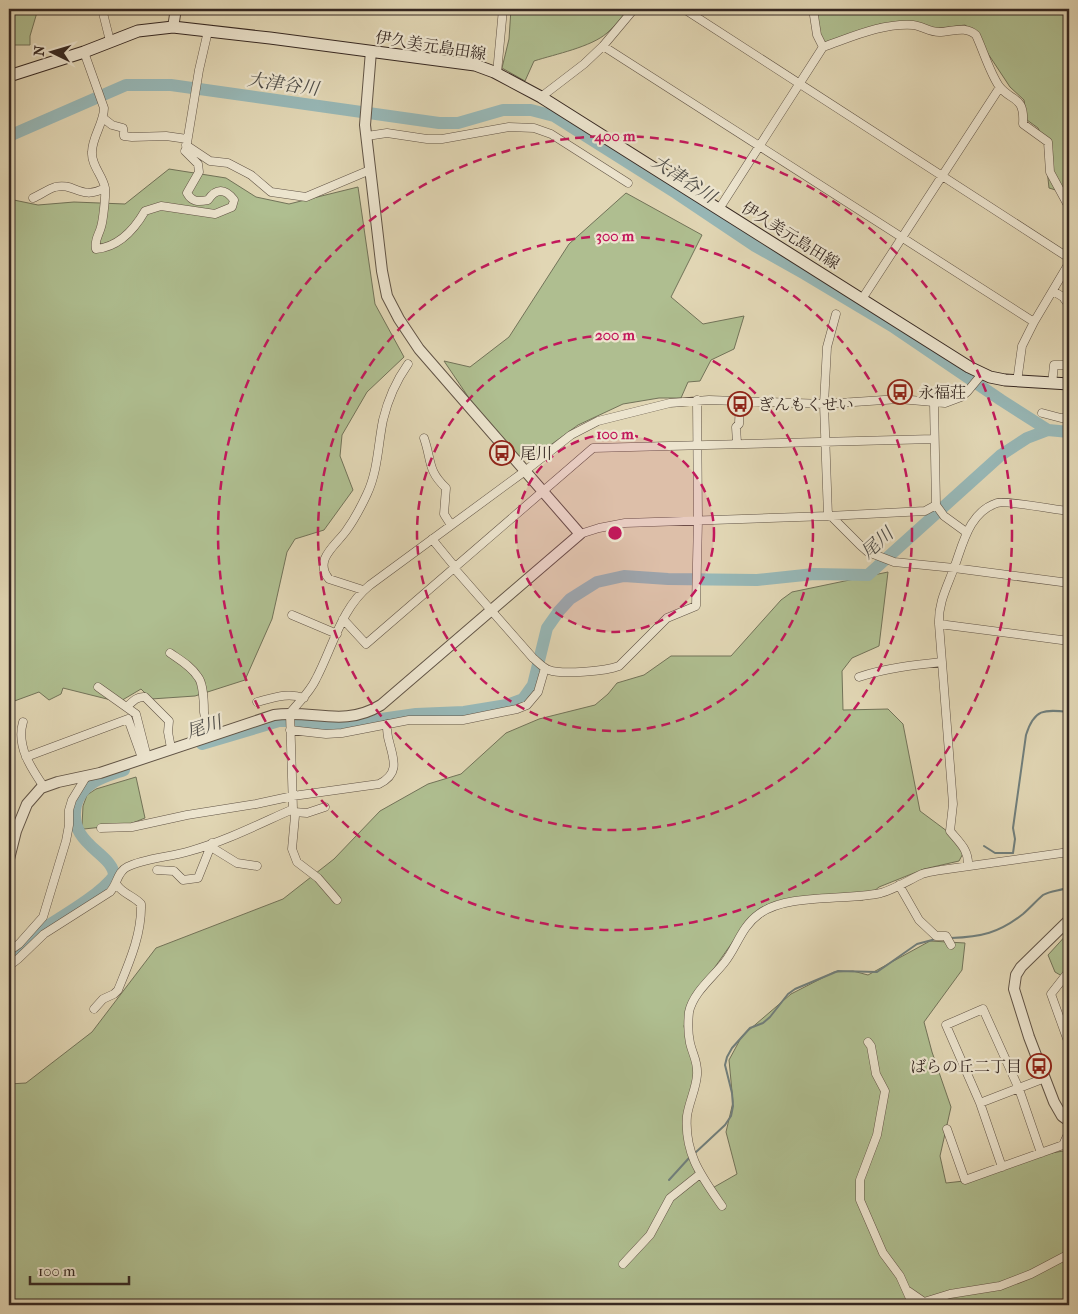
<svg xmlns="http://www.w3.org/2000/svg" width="1078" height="1314" viewBox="0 0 1078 1314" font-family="'IM FELL French Canon','Noto Serif JP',serif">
  <rect width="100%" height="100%" fill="#e1d6b4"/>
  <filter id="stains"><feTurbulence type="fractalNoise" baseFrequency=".004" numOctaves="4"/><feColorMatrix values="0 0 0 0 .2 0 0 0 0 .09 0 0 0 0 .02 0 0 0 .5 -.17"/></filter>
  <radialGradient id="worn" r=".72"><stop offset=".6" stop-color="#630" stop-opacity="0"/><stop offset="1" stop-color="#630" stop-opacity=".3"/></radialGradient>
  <path fill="#afbe90" stroke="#727359" d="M9,9H38L30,36V45H9Z
    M511,9H628C622,17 615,26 607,33C591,47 556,54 534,61L525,81L502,68L509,39Z
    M816,9H1069V194L1049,188L1044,141L1038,128L1027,120L1024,100L1010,87L973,31L965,25L934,29L880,24L826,45L819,33Z
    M169,169L226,178L256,197L289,204L358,187L375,304L404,357L367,392L342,435L340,456L353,490L324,530L295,539L287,552L272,619L245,680L195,696L151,699L141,689L119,702L63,688L61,694L49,700L39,692L9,703V199L38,205L74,202L125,204Z
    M626,193L702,235L671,297L703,324L744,316L734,349L711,360L700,381L688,382L681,398H659L623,404L578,425L534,457L524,458L515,454L471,401L444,361L470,367L509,337L569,244Z
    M888,572L879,646L852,658L842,671L843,710L888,709L903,724L920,811L967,846L959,861L924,869L879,887L863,900L837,898L766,905L734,940L696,994L684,1026L694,1070L687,1138L695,1172L709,1190L737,1174L726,1132L733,1102L729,1060L742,1036L791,994L834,972L853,971L868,975L930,941L965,943L962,970L924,1022L932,1052L951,1107L940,1156L946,1183L964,1181L1046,1154L1069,1150V1305H9V1084L26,1083L92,1032L156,948L283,899L334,859L380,811L428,784L461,774L506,733L539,719L595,705L608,694L617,683L644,675L671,656H731L781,600L792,592Z
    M136,777L145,818L130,824L84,829L82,826L83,806L87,795L96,789Z
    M1069,932V970L1062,976L1055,972L1048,955Z"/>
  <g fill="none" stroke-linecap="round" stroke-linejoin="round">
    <path stroke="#707e7b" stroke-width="2" d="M984,846L995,853H1013L1015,839L1013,828L1026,735C1034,709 1044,709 1069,712
      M951,938C981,937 999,933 1023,914C1030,908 1036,901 1043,895C1051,890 1061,891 1069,887
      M695,1153L725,1125L731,1116L733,1106L732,1093L725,1065L727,1057L732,1048L750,1028L763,1023L770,1017L788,994L795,989L838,971L877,972L917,944L936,939
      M669,1180L689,1158"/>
    <path stroke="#97b7b6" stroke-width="12" d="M9,136L126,85H171L439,123H458L503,110H531L554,116L676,193L755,246L805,274L892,326L1001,400L1048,430L1069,432
      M202,744L279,721H295L332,726L416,714L464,712L507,705L523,699L533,685L547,628L559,611L570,599L597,582L624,576L668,579L757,580L814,574L868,575L1001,455L1027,438L1048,430
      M9,958C19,950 28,940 38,932C59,918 99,896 114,876C114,853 67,845 76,805C82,782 104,777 124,770"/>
    <defs>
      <path id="minor" d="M102,9L110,41
        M684,9L1069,258
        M813,9L817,35L823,47C852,37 882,23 913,25C922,26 930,32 939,32C952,32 965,25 976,35C983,50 990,73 999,86C1011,102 1025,95 1023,124L1048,142L1050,172L1069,207
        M603,46L1034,322
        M84,52L104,108C104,123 92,137 92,152C91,165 103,176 105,188C106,194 103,221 101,227C99,235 94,240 96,249C119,247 134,230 145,211L161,206L215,214L232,207L234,200C225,188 216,188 208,200C198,202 192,202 187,193L199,172L198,164L185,151
        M497,73L503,9
        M541,97L584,64L603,46L634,9
        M103,118L112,125L123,128L124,136L132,137L166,136L187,139
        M367,136L387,133L427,139H442L509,127L534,128L551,134L628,183
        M186,145L210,161L228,163L251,175L271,192L306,197L370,170
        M186,149L199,70L208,31
        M33,198C40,195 48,189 55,187C75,182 80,201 105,188
        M719,209L823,47
        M1053,291L1063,297L1069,305
        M862,299L1000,87
        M836,314L827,347L824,404L828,516L925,511L936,505
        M1017,382L1022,346L1034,322L1069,263
        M1052,384L1054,365H1069
        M934,403L936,505L944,516L966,532
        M1042,413L1061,418H1069
        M424,438C432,461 427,470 446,488L444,514L451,525
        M737,443L736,427L739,424L740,400
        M580,534L599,528L625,523L828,516L832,517L860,545L868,552L894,562L954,568L1069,583
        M432,539L455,567
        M454,568L533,658C538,662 543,668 549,670C562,675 606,671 619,666L667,618L696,606L698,520L697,400
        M363,590L329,579C313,560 336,545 346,531C354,520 361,507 367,494C378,471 378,444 383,420C388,399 396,381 408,364
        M292,615L337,634
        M343,619L366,644L593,448L934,439
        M939,624L1069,641
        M170,653C180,660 191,666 198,677C203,683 204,703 204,712C205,719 208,728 210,735
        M859,677C886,668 914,665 942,662
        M98,687L136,714L147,757
        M257,702C273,698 287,692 304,698
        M127,707C132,702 137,696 145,697L169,721L168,732L171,748
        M23,722C16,746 31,768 44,787
        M290,730L326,734L342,733L409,720H463L517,709L527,705L538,692L545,668
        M26,757L128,719L142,758
        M293,809L295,816L292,849L297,862L318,878L337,900
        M294,812L307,813L325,807
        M101,828L132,827L187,815L256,804L293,796L379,784C401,773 393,758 389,741C387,735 387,729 387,724
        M211,847L237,863L257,866
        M968,866C969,850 960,843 950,831L953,804L939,624C938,603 947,587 954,568C963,544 969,512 997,503C1004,500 1057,510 1069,511
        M157,870L174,871L183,880L198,878L212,843
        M899,885L919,920L936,936H946L951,945
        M9,951L19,944L43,917L66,841L69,825V810L72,800L86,777
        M9,966L18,959L44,934L110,892C118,883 117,872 127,867C144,858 171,857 190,851C226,841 259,824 293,809L290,713C299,702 310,692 316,679C333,647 341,608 370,585L525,471L571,435L598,421L670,403L709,400L824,404L899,399L945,403L961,397L967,392L982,374
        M1069,971L1051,994L1069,1044
        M94,1009L103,999L114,994L118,990C129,963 142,934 141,904C134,896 123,894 117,885
        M868,1042L871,1046L876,1074L885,1091L877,1135L860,1180V1200L883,1253L900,1276L913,1305
        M980,1103L1045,1078
        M947,1129L965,1180L1063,1145L1069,1132
        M1002,1167L980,1103L946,1025L983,1009L1019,1089L1041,1153
        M722,1206C702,1177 684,1154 687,1116C689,1102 696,1089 697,1075C698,1061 693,1056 690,1043C688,1034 688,1022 689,1012C693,993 712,978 724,963C737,947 741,927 759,914C787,893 845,901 881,893C895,889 909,880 922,874C928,872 935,871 941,870L1069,852
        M623,1264L650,1235L670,1198L700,1174
        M908,1291L924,1302L950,1294L1000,1286L1031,1274L1069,1254"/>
      <path id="tertiary" d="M173,27L176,9
        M9,859L16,831L27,804L41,788L58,782L100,773L274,715C313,709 343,728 381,705L580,534L419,349L399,319L387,296L382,271L365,125L371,51
        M1069,920L1021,967L1016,975L1014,989L1029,1037L1054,1102L1062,1116L1069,1121"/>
      <path id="secondary" d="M9,76L84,52L138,31L173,27L270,38L475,65L494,72L541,97L969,367L990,377L1005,380L1069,384"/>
    </defs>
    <use href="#minor" stroke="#615446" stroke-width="9"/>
    <use href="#tertiary" stroke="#615446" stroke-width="12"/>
    <use href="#secondary" stroke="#362822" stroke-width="13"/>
    <use href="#minor" stroke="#ece4ce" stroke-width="8"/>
    <use href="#tertiary" stroke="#ece4ce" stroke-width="10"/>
    <use href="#secondary" stroke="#ece4ce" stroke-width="11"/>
  </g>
  <circle cx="615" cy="533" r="99" fill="#c2185b" fill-opacity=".12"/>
  <g fill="none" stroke="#c2185b" stroke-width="2.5" stroke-dasharray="9 6">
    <circle cx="615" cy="533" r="99"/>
    <circle cx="615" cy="533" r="198"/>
    <circle cx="615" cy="533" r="297"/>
    <circle cx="615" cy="533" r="397"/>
  </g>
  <defs>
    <symbol id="bus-ring" viewBox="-11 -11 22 22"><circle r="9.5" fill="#ece4ce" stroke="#8f2418" stroke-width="1.5"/><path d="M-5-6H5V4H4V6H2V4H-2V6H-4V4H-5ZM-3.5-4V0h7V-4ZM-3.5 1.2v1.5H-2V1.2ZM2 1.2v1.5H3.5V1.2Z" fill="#8f2418"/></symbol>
  </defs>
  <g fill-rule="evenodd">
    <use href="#bus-ring" x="886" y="378" width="28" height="28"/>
    <use href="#bus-ring" x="726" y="390" width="28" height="28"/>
    <use href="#bus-ring" x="488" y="439" width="28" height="28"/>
    <use href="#bus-ring" x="1025" y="1052" width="28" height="28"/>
  </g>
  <g text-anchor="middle" stroke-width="4.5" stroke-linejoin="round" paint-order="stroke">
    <g font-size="16" fill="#362822" stroke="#ece4ce">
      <text transform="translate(431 45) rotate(9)" y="6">伊久美元島田線</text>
      <text transform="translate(791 235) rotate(32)" y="6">伊久美元島田線</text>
    </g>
    <g font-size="16" fill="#362822" stroke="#ece4ce" text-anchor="start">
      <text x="918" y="398">永福荘</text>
      <text x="758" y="410">ぎんもくせい</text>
      <text x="520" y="459">尾川</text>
      <text x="1022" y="1072" text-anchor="end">ばらの丘二丁目</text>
    </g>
    <g font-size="18" font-style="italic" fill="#4e4c47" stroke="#ece4ce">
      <text transform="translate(283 84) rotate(8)" y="6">大津谷川</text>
      <text transform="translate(684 179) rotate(33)" y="6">大津谷川</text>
      <text transform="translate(877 543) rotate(-42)" y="6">尾川</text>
      <text transform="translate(204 727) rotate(-18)" y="6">尾川</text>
    </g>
  </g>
  <circle cx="615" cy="533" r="8" fill="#c2185b" stroke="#ece4ce" stroke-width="2.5"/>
  <g font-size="15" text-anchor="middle" font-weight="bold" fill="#c2185b" stroke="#ece4ce" stroke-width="4.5" stroke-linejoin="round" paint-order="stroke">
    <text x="615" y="141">400 m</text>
    <text x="615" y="241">300 m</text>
    <text x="615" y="340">200 m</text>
    <text x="615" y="439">100 m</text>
  </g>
  <rect width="1078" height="1314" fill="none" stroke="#e1d6b4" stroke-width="30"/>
  <rect x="10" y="10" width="1058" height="1294" fill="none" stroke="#362822" stroke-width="2.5"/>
  <rect x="15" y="15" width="1048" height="1284" fill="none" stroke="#362822"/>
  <g transform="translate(52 52) rotate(275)" stroke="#ece4ce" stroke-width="4" paint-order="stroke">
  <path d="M0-4L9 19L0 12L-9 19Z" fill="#362822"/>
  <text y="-8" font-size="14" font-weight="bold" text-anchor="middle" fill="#362822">N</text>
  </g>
  <path d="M30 1276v8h99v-8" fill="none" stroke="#362822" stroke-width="2.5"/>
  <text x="38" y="1276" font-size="15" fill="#362822" stroke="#ece4ce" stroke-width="4" paint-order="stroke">100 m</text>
  <rect width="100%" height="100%" filter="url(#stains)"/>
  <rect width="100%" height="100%" fill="url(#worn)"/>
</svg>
